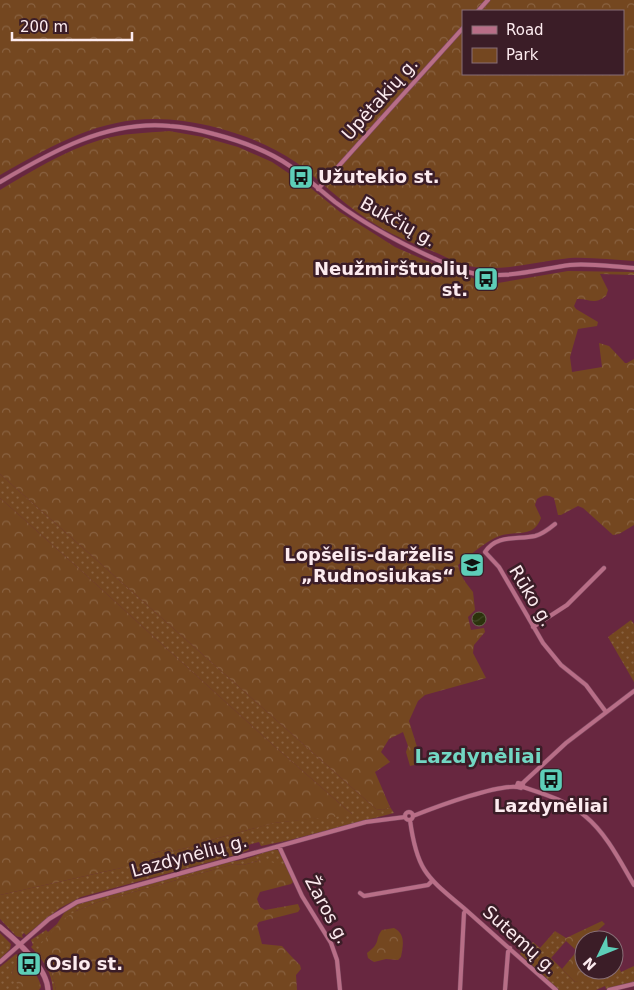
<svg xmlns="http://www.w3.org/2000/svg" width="634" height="990" viewBox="0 0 634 990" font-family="'DejaVu Sans',sans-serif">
  <defs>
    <pattern id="green-dots" width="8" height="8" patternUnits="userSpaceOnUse" patternTransform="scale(1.25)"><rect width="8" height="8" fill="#744720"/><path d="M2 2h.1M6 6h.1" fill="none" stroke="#896241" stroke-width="1.8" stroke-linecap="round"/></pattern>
    <pattern id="forest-crowns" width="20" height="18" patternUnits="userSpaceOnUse" patternTransform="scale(1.25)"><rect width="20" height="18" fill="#744720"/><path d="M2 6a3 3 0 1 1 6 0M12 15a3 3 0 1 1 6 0" fill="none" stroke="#896241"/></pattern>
    <pattern id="water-waves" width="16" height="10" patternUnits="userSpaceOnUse" patternTransform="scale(1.25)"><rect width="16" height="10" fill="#2b320c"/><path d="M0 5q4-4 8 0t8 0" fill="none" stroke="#404624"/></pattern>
  </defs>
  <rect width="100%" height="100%" fill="#682740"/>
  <path fill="url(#green-dots)" d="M0,474L376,809L383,810L390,807L394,813L290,840L261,846L259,842L248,845L249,850L239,854L81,897L60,908L26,935L24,933L22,935L23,938L16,936L0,919V895L121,868L153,853L169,849L173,851L195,846L200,843L273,823L352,814C232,711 118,602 0,498Z
    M631,620L634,624V682L608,637Z
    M274,849L278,850L287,868L261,860L243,865L234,864L98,902L76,911L40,952L51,971L56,990H53C52,972 43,960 31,947L33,945L31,940L46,930L48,932L57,924L66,910L75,905L231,861C248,861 259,853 274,849Z
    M555,931L566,941L551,958L575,982L602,973L603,970H614V957L621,972L634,966V982L606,989L605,986L596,990H559L520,954L522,950L526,951L533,942L540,948Z
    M0,933L11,944L10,949L0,959Z
    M16,954L18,955L23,960L14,967L12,973L21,990H0V967Z"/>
  <path fill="url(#forest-crowns)" fill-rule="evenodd" d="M0,0H634V261C613,260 591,257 570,258C535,261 500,274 465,265C455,262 446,257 437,253C417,245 396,237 378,226C349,209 324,184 297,163C274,147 245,135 218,128C127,104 77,131 0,175ZM463,11H623V74H463Z
    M169,131L203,137L238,147L272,162L312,189L340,212L395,247L427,261L483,282L498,283L568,271L634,272V275L600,274L608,290L606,296C593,306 589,298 577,299L574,306L576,309L598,322L597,326L578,329L570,357L572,372L602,367L599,343L609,346L625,363H627L634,359V525L619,534L613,535L583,508L578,506L561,515H558L554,498C547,494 543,495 537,499L535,505L541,518C533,540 514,529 497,537C485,542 469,556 458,565C460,576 466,583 473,592L475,610L468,617L471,630L484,628L485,632L474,645L473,653L486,678L425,695L418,701L409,721L422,763L410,766L406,752L408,746L403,732L389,739L381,752L390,762L375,772L390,807L383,810L376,809L0,474V190C32,171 64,151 100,140C122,133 146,133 169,131Z
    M0,498C118,602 232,711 352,814L351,815L274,823L200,843L195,846L173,851L169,849L153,853L150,858L121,868L0,895Z
    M261,860H266L287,868L294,881L291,884L260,892L257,899L260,907L265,910L298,904L300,909L298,912L259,922L257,925L262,944L282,946L290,955L300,965L301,969L296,975L297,990H56L51,971L40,952V945L62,920L76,911L98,902L234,864L243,865Z
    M602,921L605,924L593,935L592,940H584V970H603C599,981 585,980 575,982L562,969L577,951L555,931L566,938Z
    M394,928C406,934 403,946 401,957L398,960L386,959L374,962L368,958L367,953C382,942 374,940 382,930Z
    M23,960C32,969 39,976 41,987L39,990H20L12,973L14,967Z"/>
  <path fill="#744720" d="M168,850L171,859L156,863L154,854Z"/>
  <path fill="url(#water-waves)" stroke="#6a6a50" d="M472 619a7 7 0 1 1 14 0a7 7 0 1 1-14 0Z"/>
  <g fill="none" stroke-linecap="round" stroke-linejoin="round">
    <defs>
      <path id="street" d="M478,11L488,0
        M0,182C51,152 107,120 170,126C185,127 200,130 214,134C241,141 267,150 290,166C306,177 320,190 335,202C366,225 398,242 433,258C445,263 456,269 468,272C499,281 539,269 570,265C591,263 613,267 634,268
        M318,189L463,28
        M555,524C549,529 543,534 535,536C517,540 497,534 485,552L499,567L543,643L561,665L586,685L606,712
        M533,627L567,605L604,568
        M517,786L518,783L522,784L525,781L566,743L634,691
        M523,787C544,794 568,801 585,816C606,833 620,861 634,885
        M405 816a4 4 0 1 1 8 0a4 4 0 1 1-8 0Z
        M413,816C433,808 504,781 521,788L523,785
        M410,820C417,872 427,877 466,910L464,913L460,990
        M279,846L302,896L331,943L337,960L340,990
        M360,893L364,896L428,885L432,881
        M466,910L556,990
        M0,962L49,919L77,902L326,833L366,822L405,817
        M505,990L508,952L510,948
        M609,990L634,984"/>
      <path id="secondary" d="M0,927C17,941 47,967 48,990"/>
    </defs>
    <use href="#street" stroke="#7c485f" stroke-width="5"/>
    <use href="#secondary" stroke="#7c485f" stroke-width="6"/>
    <use href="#street" stroke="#b86e87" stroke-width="4"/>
    <use href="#secondary" stroke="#b86e87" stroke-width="5"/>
  </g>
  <defs>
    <symbol id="bus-square" viewBox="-11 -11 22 22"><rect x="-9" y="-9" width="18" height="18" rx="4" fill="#5dceb8" stroke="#3b1d27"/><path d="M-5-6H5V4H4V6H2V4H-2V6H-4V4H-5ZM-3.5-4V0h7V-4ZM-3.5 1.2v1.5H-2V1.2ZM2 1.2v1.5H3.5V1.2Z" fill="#111"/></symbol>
    <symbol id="school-square" viewBox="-11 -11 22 22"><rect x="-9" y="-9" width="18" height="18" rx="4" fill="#5dceb8" stroke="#3b1d27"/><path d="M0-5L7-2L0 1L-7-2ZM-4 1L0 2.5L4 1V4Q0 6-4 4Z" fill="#111"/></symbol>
  </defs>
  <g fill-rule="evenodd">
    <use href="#bus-square" x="287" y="163" width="28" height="28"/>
    <use href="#bus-square" x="472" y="265" width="28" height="28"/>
    <use href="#school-square" x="458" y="551" width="28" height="28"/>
    <use href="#bus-square" x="537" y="766" width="28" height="28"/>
    <use href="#bus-square" x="15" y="950" width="28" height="28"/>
  </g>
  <g text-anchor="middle" stroke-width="5" stroke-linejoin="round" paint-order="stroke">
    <g font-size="18" fill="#fcebef" stroke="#3b1d27">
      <text transform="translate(380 99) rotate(-48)" y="6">Upėtakių g.</text>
      <text transform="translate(398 222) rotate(29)" y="6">Bukčių g.</text>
      <text transform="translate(531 596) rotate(59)" y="6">Rūko g.</text>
      <text transform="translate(189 856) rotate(-15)" y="6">Lazdynėlių g.</text>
      <text transform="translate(327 910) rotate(62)" y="6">Žaros g.</text>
      <text transform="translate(520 940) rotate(42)" y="6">Sutemų g.</text>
    </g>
    <g font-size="18" font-weight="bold" fill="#fcebef" stroke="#3b1d27" text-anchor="start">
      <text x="318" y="183">Užutekio st.</text>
      <text x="468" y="275" text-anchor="end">Neužmirštuolių<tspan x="468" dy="21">st.</tspan></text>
      <text x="454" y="561" text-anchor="end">Lopšelis-darželis<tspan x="454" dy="21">„Rudnosiukas“</tspan></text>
      <text x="551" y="812" text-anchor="middle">Lazdynėliai</text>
      <text x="46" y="970">Oslo st.</text>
    </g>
    <g font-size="20" font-weight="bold" fill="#72d7c3" stroke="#3b1d27">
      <text x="478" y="763">Lazdynėliai</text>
    </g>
  </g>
  <rect x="462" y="10" width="162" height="65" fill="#3b1d27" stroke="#886f77"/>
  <rect x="472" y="26" width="25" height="8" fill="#b86e87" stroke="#886f77"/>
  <text x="506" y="35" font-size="15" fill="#fcebef">Road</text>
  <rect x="472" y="48" width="25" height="15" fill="#744720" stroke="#886f77"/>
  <text x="506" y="60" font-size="15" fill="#fcebef">Park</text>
  <g transform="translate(599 955) rotate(227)"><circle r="24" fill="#3b1d27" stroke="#886f77"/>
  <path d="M0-4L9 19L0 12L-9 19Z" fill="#5dceb8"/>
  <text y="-8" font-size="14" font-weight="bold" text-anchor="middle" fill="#fcebef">N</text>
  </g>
  <path d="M12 32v8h120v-8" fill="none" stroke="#fcebef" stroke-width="2.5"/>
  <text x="20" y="32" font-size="15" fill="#fcebef" stroke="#3b1d27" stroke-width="4" paint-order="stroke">200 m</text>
</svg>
